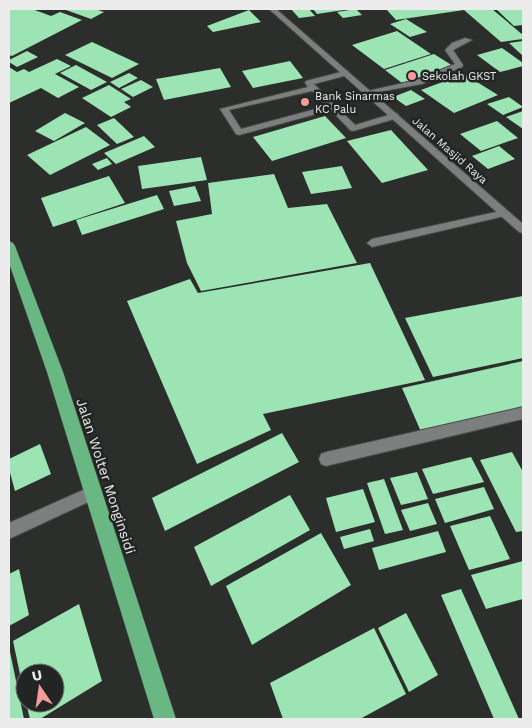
<svg xmlns="http://www.w3.org/2000/svg" width="532" height="728" viewBox="0 0 532 728" font-family="'Work Sans',sans-serif">
  <rect width="100%" height="100%" fill="#2c2e2c"/>
  <path fill="#9ce4b3" d="M9,9H32L51,16L60,12L82,20L12,56L9,55Z
    M68,9H95L104,12L91,19L66,10Z
    M291,9H309L315,16L299,18Z
    M313,9H344V10L317,14Z
    M356,9L362,15L343,18L337,12Z
    M386,9H492L523,35V39L501,42L464,10L396,20Z
    M496,9H523V25L514,26Z
    M249,10L261,22L213,32L207,26Z
    M406,19L427,32L410,37L390,24Z
    M397,31L431,54L384,69L352,45Z
    M523,41V56L509,43Z
    M92,42L139,64L112,78L65,55Z
    M502,48L523,63V66L500,72L477,55Z
    M27,51L38,57L17,67L9,62V60Z
    M434,54L453,66L402,83L385,70Z
    M57,59L71,66L55,74L79,87L58,98L41,88L9,103V67L17,72L24,69L29,72Z
    M290,61L303,78L253,88L242,71Z
    M76,65L107,82L91,90L60,73Z
    M220,68L231,87L164,100L156,79Z
    M129,73L138,78L119,88L110,82Z
    M464,74L498,95L454,113L421,90Z
    M141,80L153,87L133,97L121,89Z
    M109,85L131,99L124,102L131,107L111,117L82,98Z
    M411,90L425,99L406,106L393,97Z
    M509,97L523,107L503,115L487,104Z
    M523,111V129L506,117Z
    M65,113L85,123L54,141L35,131Z
    M325,116L346,138L272,161L253,137Z
    M114,118L134,137L117,144L97,125Z
    M497,121L518,138L481,151L460,134Z
    M86,127L110,145L50,175L27,155Z
    M391,130L428,170L382,183L347,141Z
    M144,136L155,147L116,164L104,153Z
    M499,146L515,159L488,169L472,156Z
    M201,157L207,180L142,189L138,166Z
    M107,158L112,164L98,170L92,164Z
    M342,166L352,188L311,194L302,172Z
    M274,174L288,208L327,204L357,263L201,291L187,263L176,221L212,214L208,183Z
    M109,176L125,203L53,227L41,198Z
    M195,186L201,201L174,206L169,191Z
    M157,195L164,209L82,235L76,220Z
    M370,263L425,380L263,414L271,430L197,464L127,301L190,279L198,293Z
    M523,296V358L433,377L405,318Z
    M523,361V410L422,434L402,388Z
    M282,433L299,462L165,531L152,498Z
    M40,444L51,474L15,491L9,469V459Z
    M512,452L523,472V531L516,532L480,460Z
    M471,457L484,482L433,494L422,469Z
    M417,472L428,499L401,505L390,478Z
    M384,479L403,530L385,534L367,483Z
    M484,487L494,509L445,523L435,499Z
    M363,489L375,522L336,532L326,498Z
    M290,495L310,530L211,586L194,547Z
    M428,503L437,524L410,531L401,510Z
    M490,516L510,559L469,570L450,526Z
    M370,529L374,541L344,549L340,537Z
    M438,531L446,552L379,570L372,548Z
    M321,533L351,585L252,645L226,586Z
    M523,561V599L486,609L471,575Z
    M19,569L29,615L9,626V574Z
    M461,589L519,719H494L441,595Z
    M79,604L102,681L40,719H30L26,703H55V673H25L24,693L13,641Z
    M406,613L438,675L409,692L378,628Z
    M374,628L406,694L360,719H283L270,683Z
    M10,652L24,719H9Z"/>
  <g fill="none" stroke-linecap="round" stroke-linejoin="round">
    <defs>
      <path id="lane" d="M465,38L472,40L453,50L463,65L462,67L422,84L367,94L363,92L417,80L455,64L445,50L452,43Z
        M345,71H348V75L314,84L355,125L395,113L398,114V118L353,131L350,130L331,110L239,135L236,134L220,109L308,87L305,83L306,81ZM312,91L327,106L241,129L229,110Z
        M505,210L510,213L509,215L372,247L367,243L372,239Z
        M523,407V419L326,466L321,464L319,459L321,454L326,452Z"/>
      <path id="street" d="M269,9H276L523,224V233L519,232Z
        M92,486L97,488L99,493L97,498L9,539V523Z"/>
      <path id="highway" d="M9,241L13,243L15,246L63,372L176,719H154L47,372L9,263Z"/>
    </defs>
    <use href="#lane" stroke="#484a48" stroke-width="2"/>
    <use href="#street" stroke="#484a48" stroke-width="2"/>
    <use href="#highway" stroke="#484a48" stroke-width="1"/>
    <use href="#lane" fill="#7c7f7d" fill-rule="evenodd"/>
    <use href="#street" fill="#7c7f7d" fill-rule="evenodd"/>
    <use href="#highway" fill="#69b884" fill-rule="evenodd"/>
  </g>
  <g fill="#f59b9c" stroke="#222523" stroke-width="2">
    <circle cx="412" cy="76" r="5"/>
    <circle cx="305" cy="102" r="5"/>
  </g>
  <g text-anchor="middle" stroke-width="5" stroke-linejoin="round" paint-order="stroke">
    <g font-size="11" fill="#ebeceb" stroke="#222523" text-anchor="start">
      <text x="422" y="80">Sekolah GKST</text>
      <text x="315" y="100">Bank Sinarmas<tspan x="315" dy="13">KC Palu</tspan></text>
    </g>
    <g font-size="11" fill="#ebeceb" stroke="#222523">
      <text transform="translate(450 150) rotate(41)" y="4">Jalan Masjid Raya</text>
    </g>
    <g font-size="14" fill="#ebeceb" stroke="#222523">
      <text transform="translate(106 476) rotate(72)" y="5">Jalan Wolter Monginsidi</text>
    </g>
  </g>
  <rect width="532" height="728" fill="none" stroke="#ebeceb" stroke-width="20"/>
  <g transform="translate(40 688) rotate(347)"><circle r="24" fill="#222523" stroke="#727573"/>
  <path d="M0-4L9 19L0 12L-9 19Z" fill="#f59b9c"/>
  <text y="-8" font-size="14" font-weight="bold" text-anchor="middle" fill="#ebeceb">U</text>
  </g>
</svg>
